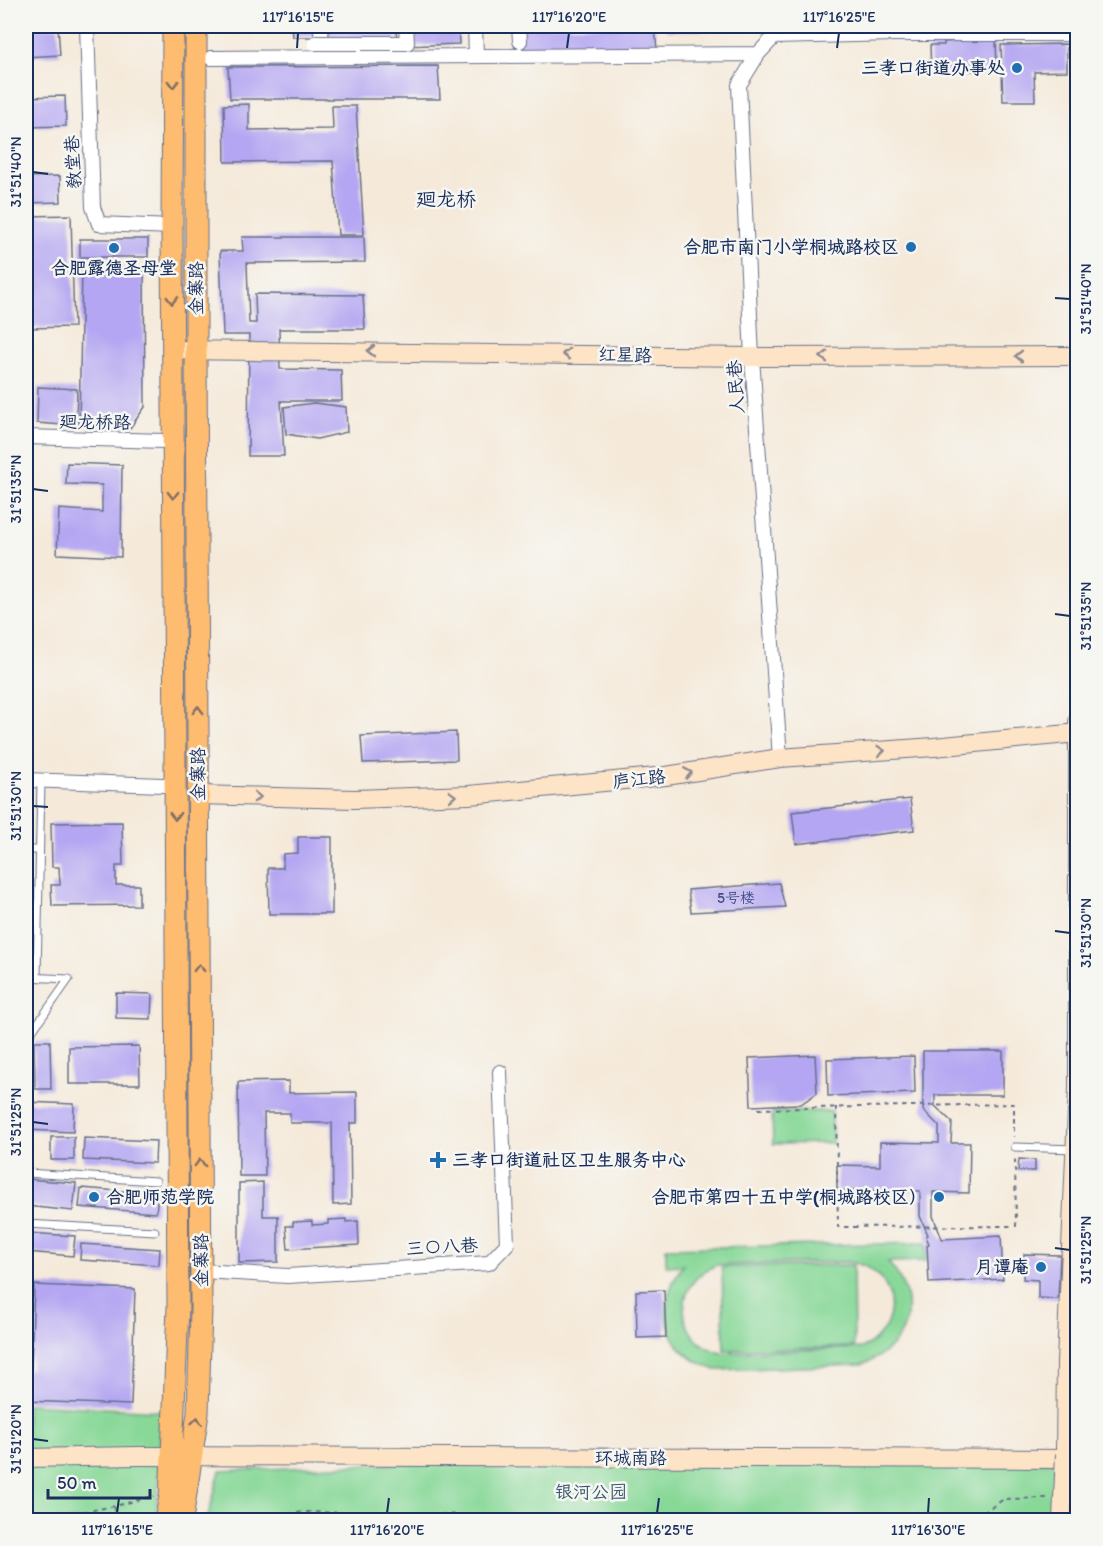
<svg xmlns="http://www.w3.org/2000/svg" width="1103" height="1546" viewBox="0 0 1103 1546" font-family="Itim,'LXGW WenKai TC',sans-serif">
  <rect width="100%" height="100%" fill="#f6f6f2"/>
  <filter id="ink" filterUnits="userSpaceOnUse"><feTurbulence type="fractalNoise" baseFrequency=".0167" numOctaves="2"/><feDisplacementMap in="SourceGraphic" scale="12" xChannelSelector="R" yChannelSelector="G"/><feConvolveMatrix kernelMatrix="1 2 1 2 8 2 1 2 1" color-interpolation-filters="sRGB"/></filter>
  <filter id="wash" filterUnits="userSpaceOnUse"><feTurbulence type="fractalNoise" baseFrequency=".008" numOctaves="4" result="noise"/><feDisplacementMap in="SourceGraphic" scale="24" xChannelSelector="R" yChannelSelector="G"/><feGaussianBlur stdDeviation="1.35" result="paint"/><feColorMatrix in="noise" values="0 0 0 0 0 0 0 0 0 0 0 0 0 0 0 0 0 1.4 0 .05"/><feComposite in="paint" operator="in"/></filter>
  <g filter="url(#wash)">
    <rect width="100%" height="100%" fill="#f5eada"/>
    <path fill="#88d898" stroke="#52847b" stroke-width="1.5" fill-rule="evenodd" d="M832,1111V1143L773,1144L772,1112Z
      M926,1243V1261L888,1262C923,1301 909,1348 861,1365L716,1370C665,1353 653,1308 683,1265L666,1266V1248ZM849,1262C897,1268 906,1327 862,1348L722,1353C674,1343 671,1281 717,1265Z
      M853,1265L854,1347L724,1350L722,1267Z
      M26,1404L161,1411L157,1513L155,1520H26Z
      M1077,1462V1520H207L220,1471L378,1464Z"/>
    <g id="blocks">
      <path fill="#b4a6f2" d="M292,26H317V37H293Z
        M322,26H396L397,46L323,48Z
        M412,26H458L459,44L404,46Z
        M523,26H655L657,52L515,53L514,38Z
        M667,26H735V30L667,31Z
        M894,26H1078V34H894Z
        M58,27L60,55L26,57V29Z
        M996,39L997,70L931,72L930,45H944V42Z
        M1067,44V71L1034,72L1035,101H1003L1001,45Z
        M438,66L440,99H230L228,67Z
        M65,96L66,126L26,127V97Z
        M249,104V130L333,129L332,106H356L364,235H338L333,161L225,162L224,105Z
        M60,176L61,202L26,203V177Z
        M71,215L74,327L26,328V283H31L30,216Z
        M242,237H364L365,262L247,263L249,323H256L255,294L363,295L365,329H279L280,369L341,370L342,401H281L284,456H248L249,335H223L220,251H243Z
        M80,239H148V257H80Z
        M82,268L144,269L145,407L130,428L79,425Z
        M38,387L77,389L76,426L37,423Z
        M314,403L346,407L347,432L317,439L286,434L284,407Z
        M67,463L122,465L121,557L57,554L59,509L102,512V485L66,484Z
        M456,732L457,760L363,763L361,736Z
        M910,799L914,830L796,844L792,812Z
        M122,822L123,866H116V885H139V905L52,906L51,885H60L59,867H52L51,823Z
        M298,837H332V914H269L268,868H283V854L298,853Z
        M779,883L785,907L691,912L688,890Z
        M116,993L152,994L151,1019L116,1018Z
        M34,1041H50L51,1089H35Z
        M139,1046L140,1084H69V1047Z
        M923,1051H1003V1095H935V1106L952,1122L951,1143H970L969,1193L933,1192V1216L942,1239L1001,1236L1003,1279L929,1283L927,1245L929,1244L926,1236L928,1235L920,1216V1191L837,1190V1165L880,1166V1142L939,1143V1126L923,1110Z
        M815,1055L817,1093L801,1104L751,1106L749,1058Z
        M914,1056L915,1093L828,1096L827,1059Z
        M289,1081V1093L357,1092V1123H350L351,1204L333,1205L332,1123H290V1113H264L265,1176H239L238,1082Z
        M26,1102L74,1104L73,1132L26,1130Z
        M51,1137H74V1160H51Z
        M84,1138L156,1141L155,1163L83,1160Z
        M1019,1159L1035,1160V1171H1018Z
        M26,1179L76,1183L73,1211L26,1206Z
        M263,1182V1216H278V1262L239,1263V1183Z
        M81,1188L158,1194L156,1213L79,1207Z
        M346,1219V1222L358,1221L359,1245L288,1249L286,1226H293V1222L312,1221V1225L328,1224V1220Z
        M26,1233L75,1236L73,1256L26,1252Z
        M81,1244L160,1249L159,1265L80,1260Z
        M1024,1254L1060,1255L1058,1299L1038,1298V1280L1023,1279Z
        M34,1285L135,1289L131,1405L26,1401V1369H31Z
        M664,1290L666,1337L637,1338L636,1291Z"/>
    </g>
  </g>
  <g filter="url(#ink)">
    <use href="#blocks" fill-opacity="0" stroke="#677089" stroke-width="1.5"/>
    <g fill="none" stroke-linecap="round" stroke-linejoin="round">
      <defs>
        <path id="lane" d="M26,850H39
          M26,977L69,979L26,1040
          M37,977L41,781
          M1015,1147L1075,1149
          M26,1173L156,1181
          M26,1224L155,1231"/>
        <path id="street" d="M87,26L93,207L99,224L172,227
          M321,26L322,53
          M475,26L476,56
          M519,26L520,41
          M774,26V37L758,54L739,85L752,357L780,758
          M774,37L894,34H1078
          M211,58L758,54
          M26,437L164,441
          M26,780L163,785
          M201,1271L288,1276L489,1263L507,1244L500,1072"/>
        <path id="secondary" d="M172,350L752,357L1078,356
          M1078,721V1087
          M198,795L354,799L469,795L666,776L780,758L934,747L1078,733
          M1065,1454L1066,1362L1078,1088
          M26,1458L138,1456L1078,1459
          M1076,1520L1078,1463"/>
        <path id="primary" d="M165,1520L170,1497L172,1456L178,1306L172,227L173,26
          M182,1520L198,1413L201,1309L196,350V26"/>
      </defs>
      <use href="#lane" stroke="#677089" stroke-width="9"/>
      <use href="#street" stroke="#677089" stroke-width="16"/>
      <use href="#secondary" stroke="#677089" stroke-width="20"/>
      <use href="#primary" stroke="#677089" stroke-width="23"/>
      <path stroke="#677089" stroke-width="2" stroke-dasharray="4.5 4.5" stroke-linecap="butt" d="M836,1107L838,1227L1016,1226L1015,1157
        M758,1109L1014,1104V1137
        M77,1514L88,1520
        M39,1520L115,1506L154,1496
        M112,1520L115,1506
        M253,1520L254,1519L304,1512L478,1515L529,1520H647
        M978,1520L986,1511L1004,1499L1047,1498"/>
      <use href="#lane" stroke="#fff" stroke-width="7"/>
      <use href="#street" stroke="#fff" stroke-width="14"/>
      <use href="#secondary" stroke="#fee4c6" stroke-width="18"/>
      <use href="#primary" stroke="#fdbc70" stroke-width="21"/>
      <defs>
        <path id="street-bridge" d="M315,43H407L406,26"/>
        <path id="secondary-bridge" d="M1062,1520L1065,1454"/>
      </defs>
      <use href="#street-bridge" stroke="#677089" stroke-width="16" stroke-linecap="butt"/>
      <use href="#secondary-bridge" stroke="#677089" stroke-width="20" stroke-linecap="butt"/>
      <use href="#street-bridge" stroke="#fff" stroke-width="14"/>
      <use href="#secondary-bridge" stroke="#fee4c6" stroke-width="18"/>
    </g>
    <defs><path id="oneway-chevron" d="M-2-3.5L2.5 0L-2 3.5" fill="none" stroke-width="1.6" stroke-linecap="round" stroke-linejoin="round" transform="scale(1.5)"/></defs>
    <g stroke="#816e66">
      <use href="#oneway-chevron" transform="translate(173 84) rotate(91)"/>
      <use href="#oneway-chevron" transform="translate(172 300) rotate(90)"/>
      <use href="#oneway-chevron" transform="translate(173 495) rotate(90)"/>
      <use href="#oneway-chevron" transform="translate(198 710) rotate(-90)"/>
      <use href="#oneway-chevron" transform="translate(175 816) rotate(90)"/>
      <use href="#oneway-chevron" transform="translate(199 968) rotate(-90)"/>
      <use href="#oneway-chevron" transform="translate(200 1163) rotate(-90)"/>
      <use href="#oneway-chevron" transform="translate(197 1421) rotate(-83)"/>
    </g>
    <g stroke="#8c8a92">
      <use href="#oneway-chevron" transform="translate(371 351) rotate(-180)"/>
      <use href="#oneway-chevron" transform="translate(566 354) rotate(-179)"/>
      <use href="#oneway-chevron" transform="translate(1019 356) rotate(180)"/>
      <use href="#oneway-chevron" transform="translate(824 357) rotate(180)"/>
      <use href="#oneway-chevron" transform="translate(881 751) rotate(-4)"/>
      <use href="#oneway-chevron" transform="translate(688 773) rotate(-9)"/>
      <use href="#oneway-chevron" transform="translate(452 796) rotate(-2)"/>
      <use href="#oneway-chevron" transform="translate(257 797) rotate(2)"/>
    </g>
  </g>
  <path fill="none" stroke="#1b2f5e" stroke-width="2" d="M297,48L298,33M567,48L569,33M837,48L839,33M33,172L48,174M1055,298L1070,299M33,489L48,491M1055,614L1070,616M33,806L48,807M1055,931L1070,933M33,1122L48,1124M1055,1248L1070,1250M33,1439L48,1441M117,1513L119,1498M387,1513L389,1498M657,1513L659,1498M928,1513L929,1498"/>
  <g fill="#1f6fb2" stroke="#f6f6f2" stroke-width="2">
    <circle cx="1017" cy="68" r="6"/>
    <circle cx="911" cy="247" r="6"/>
    <circle cx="114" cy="248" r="6"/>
    <path d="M435 1151h6v6h6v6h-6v6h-6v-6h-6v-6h6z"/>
    <circle cx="94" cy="1197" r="6"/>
    <circle cx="939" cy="1197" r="6"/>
    <circle cx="1041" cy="1267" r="6"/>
  </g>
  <g text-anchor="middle" stroke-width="5" stroke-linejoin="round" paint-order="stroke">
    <g font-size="15" fill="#414d83">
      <text x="736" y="903">5号楼</text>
    </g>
    <g font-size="18" font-weight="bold" fill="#1b2f5e" stroke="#f6f6f2" text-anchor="end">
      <text x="1005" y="74">三孝口街道办事处</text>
      <text x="899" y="253">合肥市南门小学桐城路校区</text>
      <text x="114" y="274" text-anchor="middle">合肥露德圣母堂</text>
      <text x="452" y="1166" text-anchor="start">三孝口街道社区卫生服务中心</text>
      <text x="106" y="1203" text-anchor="start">合肥师范学院</text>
      <text x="927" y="1203">合肥市第四十五中学(桐城路校区）</text>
      <text x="1029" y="1273">月谭庵</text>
    </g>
    <g font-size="18" fill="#1b2f5e" stroke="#f6f6f2">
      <text transform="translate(73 162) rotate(-93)" y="6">教堂巷</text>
      <text transform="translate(196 288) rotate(-90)" y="6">金寨路</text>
      <text transform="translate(625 355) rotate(1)" y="6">红星路</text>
      <text transform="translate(736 387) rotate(-94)" y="6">人民巷</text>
      <text transform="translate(95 422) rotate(1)" y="6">廻龙桥路</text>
      <text transform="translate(198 774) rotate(-90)" y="6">金寨路</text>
      <text transform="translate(639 779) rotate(-6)" y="6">庐江路</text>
      <text transform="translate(442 1247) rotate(-3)" y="6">三〇八巷</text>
      <text transform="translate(201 1260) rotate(-90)" y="6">金寨路</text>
      <text x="631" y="1464">环城南路</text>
    </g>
    <g font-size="18" fill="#36596c" stroke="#f6f6f2">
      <text x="591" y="1498">银河公园</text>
    </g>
    <g font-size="20" fill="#1b2f5e" stroke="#f6f6f2">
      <text x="446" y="206">廻龙桥</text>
    </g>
  </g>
  <rect width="1103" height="1546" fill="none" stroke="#f6f6f2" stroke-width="66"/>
  <path d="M48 1489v9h102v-9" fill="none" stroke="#1b2f5e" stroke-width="3"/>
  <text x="57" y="1489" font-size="18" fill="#1b2f5e" stroke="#f6f6f2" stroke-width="4.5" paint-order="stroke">50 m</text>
  <rect x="33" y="33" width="1037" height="1480" fill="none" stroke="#1b2f5e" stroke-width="2"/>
  <g font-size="15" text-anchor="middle" fill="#1b2f5e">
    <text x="298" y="22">117°16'15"E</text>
    <text x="569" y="22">117°16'20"E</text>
    <text x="839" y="22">117°16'25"E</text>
    <text transform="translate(16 172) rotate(-90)" y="5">31°51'40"N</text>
    <text transform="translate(1086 299) rotate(-90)" y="5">31°51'40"N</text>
    <text transform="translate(16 489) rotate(-90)" y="5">31°51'35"N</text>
    <text transform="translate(1086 616) rotate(-90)" y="5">31°51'35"N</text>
    <text transform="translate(16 806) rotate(-90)" y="5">31°51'30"N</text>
    <text transform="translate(1086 933) rotate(-90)" y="5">31°51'30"N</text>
    <text transform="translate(16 1122) rotate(-90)" y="5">31°51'25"N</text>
    <text transform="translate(1086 1250) rotate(-90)" y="5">31°51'25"N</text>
    <text transform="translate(16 1439) rotate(-90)" y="5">31°51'20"N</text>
    <text x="117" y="1535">117°16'15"E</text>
    <text x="387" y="1535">117°16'20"E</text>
    <text x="657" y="1535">117°16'25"E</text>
    <text x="928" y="1535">117°16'30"E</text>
  </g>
</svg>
